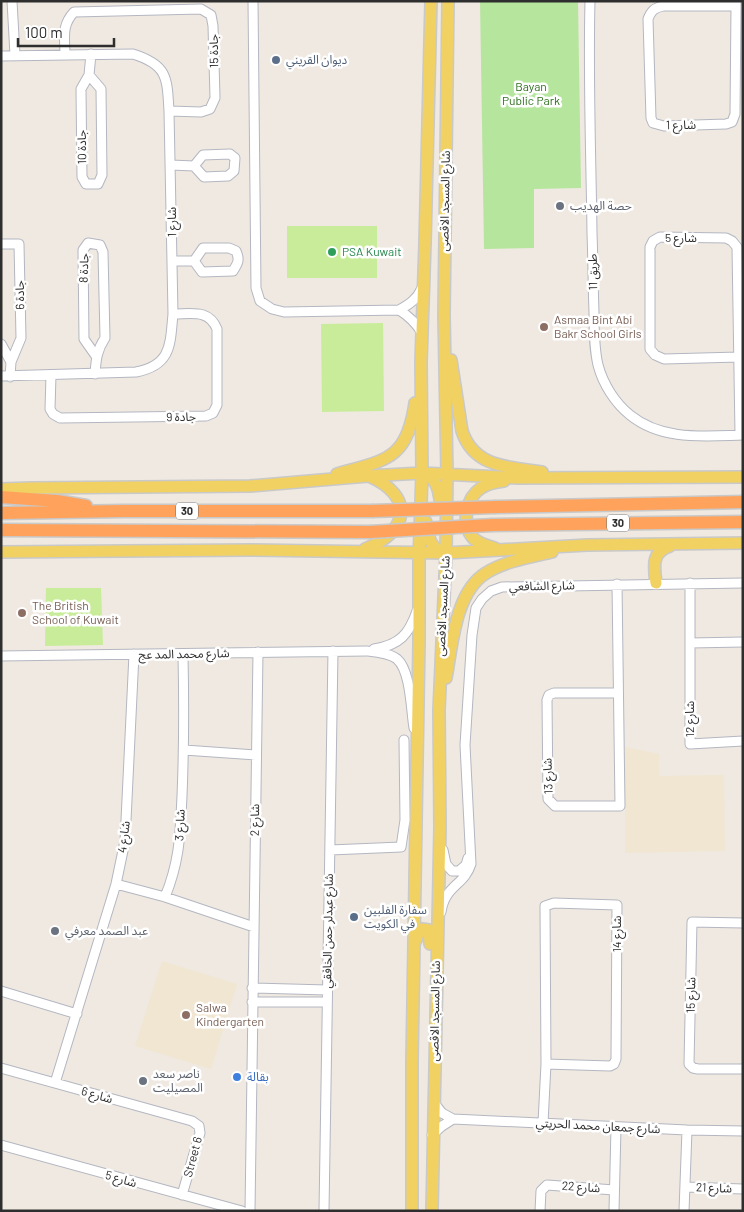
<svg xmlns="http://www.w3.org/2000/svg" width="744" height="1212" viewBox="0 0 744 1212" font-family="Barlow,'Noto Sans Arabic',sans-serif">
  <rect width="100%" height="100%" fill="#efe9e1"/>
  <path fill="#f0e6d1" d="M625,747L659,754V776L724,775L725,851L625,853Z
    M162,961L237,984L211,1069L135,1046Z"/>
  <path fill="#b6e59e" d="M480,1H578L581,188L534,189V248L484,249Z"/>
  <path fill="#c9ec9a" d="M287,226H377V278H287Z
    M383,323L384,411L322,412L321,324Z
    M46,588H101L103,645L45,646Z"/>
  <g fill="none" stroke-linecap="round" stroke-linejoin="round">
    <defs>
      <path id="minor" d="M12,1L15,55
        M253,1L256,288L260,301L272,309L284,312L399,310C410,304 417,299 422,288
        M590,1C588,78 591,155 592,233C593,259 593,286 594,312C594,330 594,348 598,365C603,384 615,403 630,415C662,441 704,436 743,435
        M736,1V6L735,114L732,122L726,124L664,126L653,123L651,118L648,19C651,11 654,8 663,6H736
        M65,55C65,38 61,26 74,12L201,9L211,15L213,26L215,98L210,109L201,112L169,111
        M1,56L133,54C168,65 167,78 169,111L173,314C170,344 172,365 136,372L1,376
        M89,75L101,89L102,175L98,184H86L82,177L81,89L89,75L91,54
        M171,165L194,166L204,177L228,176L234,171L235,158L230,154L203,155L194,166
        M1,244H19L21,338L11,362L10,377
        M203,248H229L236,251C240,260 238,263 233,271L202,272L194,261Z
        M173,261H194
        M399,310C409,316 416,323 422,333
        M1,344L11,362
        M739,357L664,359L655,355L650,349V247L653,241L660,237L726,238L732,241L737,247L740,435
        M95,374C96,359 97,350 105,338L103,252L100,245L88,243L83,250L84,339L96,356
        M51,375L50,409L53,414L60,418L206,416L213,413L217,405V329C209,309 192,314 173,314
        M690,583V744L743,741
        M617,584L620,806H555L548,799L547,700L549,695L554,693H618
        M690,643L743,642
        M374,649C400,645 409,634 417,611
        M1,656L367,651C377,652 389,653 397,659C411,671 411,711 414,728
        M184,750L256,755
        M330,850L401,847L405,820L404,740
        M443,850L446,864L452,871H459L466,865L468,858
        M116,884L165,897L254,927
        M165,897C180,860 180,835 182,796C184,748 184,701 183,654
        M441,912C445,885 464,886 471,864L465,745L472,635L476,608L482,599L491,591L502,587L743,583
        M743,923L692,922L689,1064L693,1068L698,1069H743
        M252,988L327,990
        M1,991L77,1014
        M252,1002H327
        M1,1068L192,1121L199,1126L200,1133L182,1195
        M55,1083L116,884L125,841L134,654
        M434,1103L442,1113L453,1119L687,1130L743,1131
        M543,1123L546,1064L545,906L554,903L617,905L616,1059L614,1064L610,1066L546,1064
        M432,1135L442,1126L453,1119
        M1,1145L242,1211
        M685,1187L743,1189
        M250,1211L258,652
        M324,1211L333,651
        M540,1211L541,1191L547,1185L614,1190
        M614,1211L616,1127
        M684,1211L687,1130"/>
      <path id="major" d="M451,360L462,431C474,468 510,467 542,472
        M422,473C438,478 439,491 441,506
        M337,474C386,460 407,460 415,403
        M1,489L31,488L250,486L368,476L422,473L518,478L743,477
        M426,522C428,535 429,548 444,553
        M495,548C487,546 479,544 473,538C461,524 466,498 481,488C488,483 496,482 504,481
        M365,549C409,532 415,496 369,476
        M1,552L249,550L446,553L587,545L743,543
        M656,583C654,567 651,552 670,546
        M446,678C452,646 455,592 486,573C505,561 531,557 552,552
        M415,942L418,934L422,929L429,930L430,944
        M412,1211V1062L419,643V560L422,473L421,362L425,243L431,1
        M432,1211L440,827L439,710L446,553L447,474L444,315L448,1"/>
      <path id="highway" d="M1,497L57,501L86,506
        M496,507L743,502
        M1,513L123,511H372
        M492,525L743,522
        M1,530L370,532"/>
    </defs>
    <use href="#minor" stroke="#b4b7c1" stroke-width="11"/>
    <use href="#major" stroke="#c9c9c9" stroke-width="14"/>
    <use href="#highway" stroke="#c9c9c9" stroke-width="15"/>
    <use href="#minor" stroke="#fff" stroke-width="9"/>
    <use href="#major" stroke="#f2d163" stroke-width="11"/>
    <use href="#highway" stroke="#ffa35c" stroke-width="12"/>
    <defs>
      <path id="highway-bridge" d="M372,511L496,507
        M370,532L492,525"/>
    </defs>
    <use href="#highway-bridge" stroke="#c9c9c9" stroke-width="15" stroke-linecap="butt"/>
    <use href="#highway-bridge" stroke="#ffa35c" stroke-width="12"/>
  </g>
  <g fill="#5c6f8a" stroke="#fff" stroke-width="2">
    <circle cx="276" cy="60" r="5"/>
    <circle cx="354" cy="917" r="5"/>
  </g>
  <g fill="#6b7280" stroke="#fff" stroke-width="2">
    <circle cx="560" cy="206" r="5"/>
    <circle cx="55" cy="931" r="5"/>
    <circle cx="143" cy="1081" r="5"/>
  </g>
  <circle fill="#2e9e5b" stroke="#fff" stroke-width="2" cx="332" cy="252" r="5"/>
  <g fill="#8d6e63" stroke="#fff" stroke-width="2">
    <circle cx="544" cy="327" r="5"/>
    <circle cx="22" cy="613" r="5"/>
    <circle cx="186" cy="1015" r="5"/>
  </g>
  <circle fill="#3f7fe0" stroke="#fff" stroke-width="2" cx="237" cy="1077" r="5"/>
  <g text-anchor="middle" stroke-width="5" stroke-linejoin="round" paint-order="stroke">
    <g fill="#fff" stroke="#6d6d6d" stroke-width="1">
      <rect x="176" y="502.5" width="22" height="17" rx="4"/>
      <rect x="607" y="514.5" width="22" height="17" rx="4"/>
    </g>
    <g font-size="11" font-weight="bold" fill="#2e2e2e">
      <text x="187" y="515">30</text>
      <text x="618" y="527">30</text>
    </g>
    <g font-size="12" fill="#2e2e2e" stroke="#fff">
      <text transform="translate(214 51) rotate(-91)" y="4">جادة 15</text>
      <text transform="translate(681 125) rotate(-1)" y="4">شارع 1</text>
      <text transform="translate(82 147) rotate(-91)" y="4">جادة 10</text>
      <text transform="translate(445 201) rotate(-89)" y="4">شارع المسجد الاقصى</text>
      <text transform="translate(172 222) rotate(-91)" y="4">شارع 1</text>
      <text x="681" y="242">شارع 5</text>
      <text transform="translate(84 268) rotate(-88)" y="4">جادة 8</text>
      <text transform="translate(593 272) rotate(-91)" y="4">طريق 11</text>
      <text transform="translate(20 295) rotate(-91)" y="4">جادة 6</text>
      <text transform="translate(181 417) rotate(-1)" y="4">جادة 9</text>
      <text transform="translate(542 586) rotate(-1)" y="4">شارع الشافعي</text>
      <text transform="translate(443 606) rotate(-87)" y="4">شارع المسجد الاقصى</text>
      <text transform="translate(184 654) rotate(-1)" y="4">شارع محمد المد عج</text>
      <text transform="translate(690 719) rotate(-90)" y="4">شارع 12</text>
      <text transform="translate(548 776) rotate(-92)" y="4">شارع 13</text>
      <text transform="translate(255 820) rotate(-89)" y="4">شارع 2</text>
      <text transform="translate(180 825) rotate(-87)" y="4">شارع 3</text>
      <text transform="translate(124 837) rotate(-83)" y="4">شارع 4</text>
      <text transform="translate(328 931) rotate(-89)" y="4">شارع عبدلر حمن الخافقي</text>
      <text transform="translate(617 934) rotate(-90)" y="4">شارع 14</text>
      <text transform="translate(691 995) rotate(-89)" y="4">شارع 15</text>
      <text transform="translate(435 1011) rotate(-89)" y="4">شارع المسجد الاقصى</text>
      <text transform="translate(97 1095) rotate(16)" y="4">شارع 6</text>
      <text transform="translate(598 1126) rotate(3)" y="4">شارع جمعان محمد الحريتي</text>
      <text transform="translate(193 1157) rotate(-75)" y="4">Street 6</text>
      <text transform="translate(121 1179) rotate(16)" y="4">شارع 5</text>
      <text transform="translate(581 1187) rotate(4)" y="4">شارع 22</text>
      <text transform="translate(714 1188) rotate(2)" y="4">شارع 21</text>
    </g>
    <g font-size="12" fill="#4e5e75" stroke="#fff" text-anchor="start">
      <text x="286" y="64">ديوان القريني</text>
      <text x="364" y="914">سفارة الفلبين<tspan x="364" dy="14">في الكويت</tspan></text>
    </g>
    <g font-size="12" fill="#2c6e1b" stroke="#fff">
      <text x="531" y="91">Bayan<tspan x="531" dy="14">Public Park</tspan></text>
    </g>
    <g font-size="12" fill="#5b616d" stroke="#fff" text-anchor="start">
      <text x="570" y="210">حصة الهديب</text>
      <text x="65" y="935">عبد الصمد معرفي</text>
      <text x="153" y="1078">ناصر سعد<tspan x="153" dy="14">المصيليت</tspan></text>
    </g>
    <g font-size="12" fill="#27864d" stroke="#fff" text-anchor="start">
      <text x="342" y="256">PSA Kuwait</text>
    </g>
    <g font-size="12" fill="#785e54" stroke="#fff" text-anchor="start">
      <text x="554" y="324">Asmaa Bint Abi<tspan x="554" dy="14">Bakr School Girls</tspan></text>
      <text x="32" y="610">The British<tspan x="32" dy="14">School of Kuwait</tspan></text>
      <text x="196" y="1012">Salwa<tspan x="196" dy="14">Kindergarten</tspan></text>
    </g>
    <g font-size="12" fill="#366cbe" stroke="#fff" text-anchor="start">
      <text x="247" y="1081">بقالة</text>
    </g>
  </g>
  <rect width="744" height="1212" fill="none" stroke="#2e2e2e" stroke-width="5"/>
  <path d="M18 38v8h96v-8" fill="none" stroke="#2e2e2e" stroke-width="2.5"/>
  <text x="25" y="38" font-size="15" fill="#2e2e2e" stroke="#ffffff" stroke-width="4" paint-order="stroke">100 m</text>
</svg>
